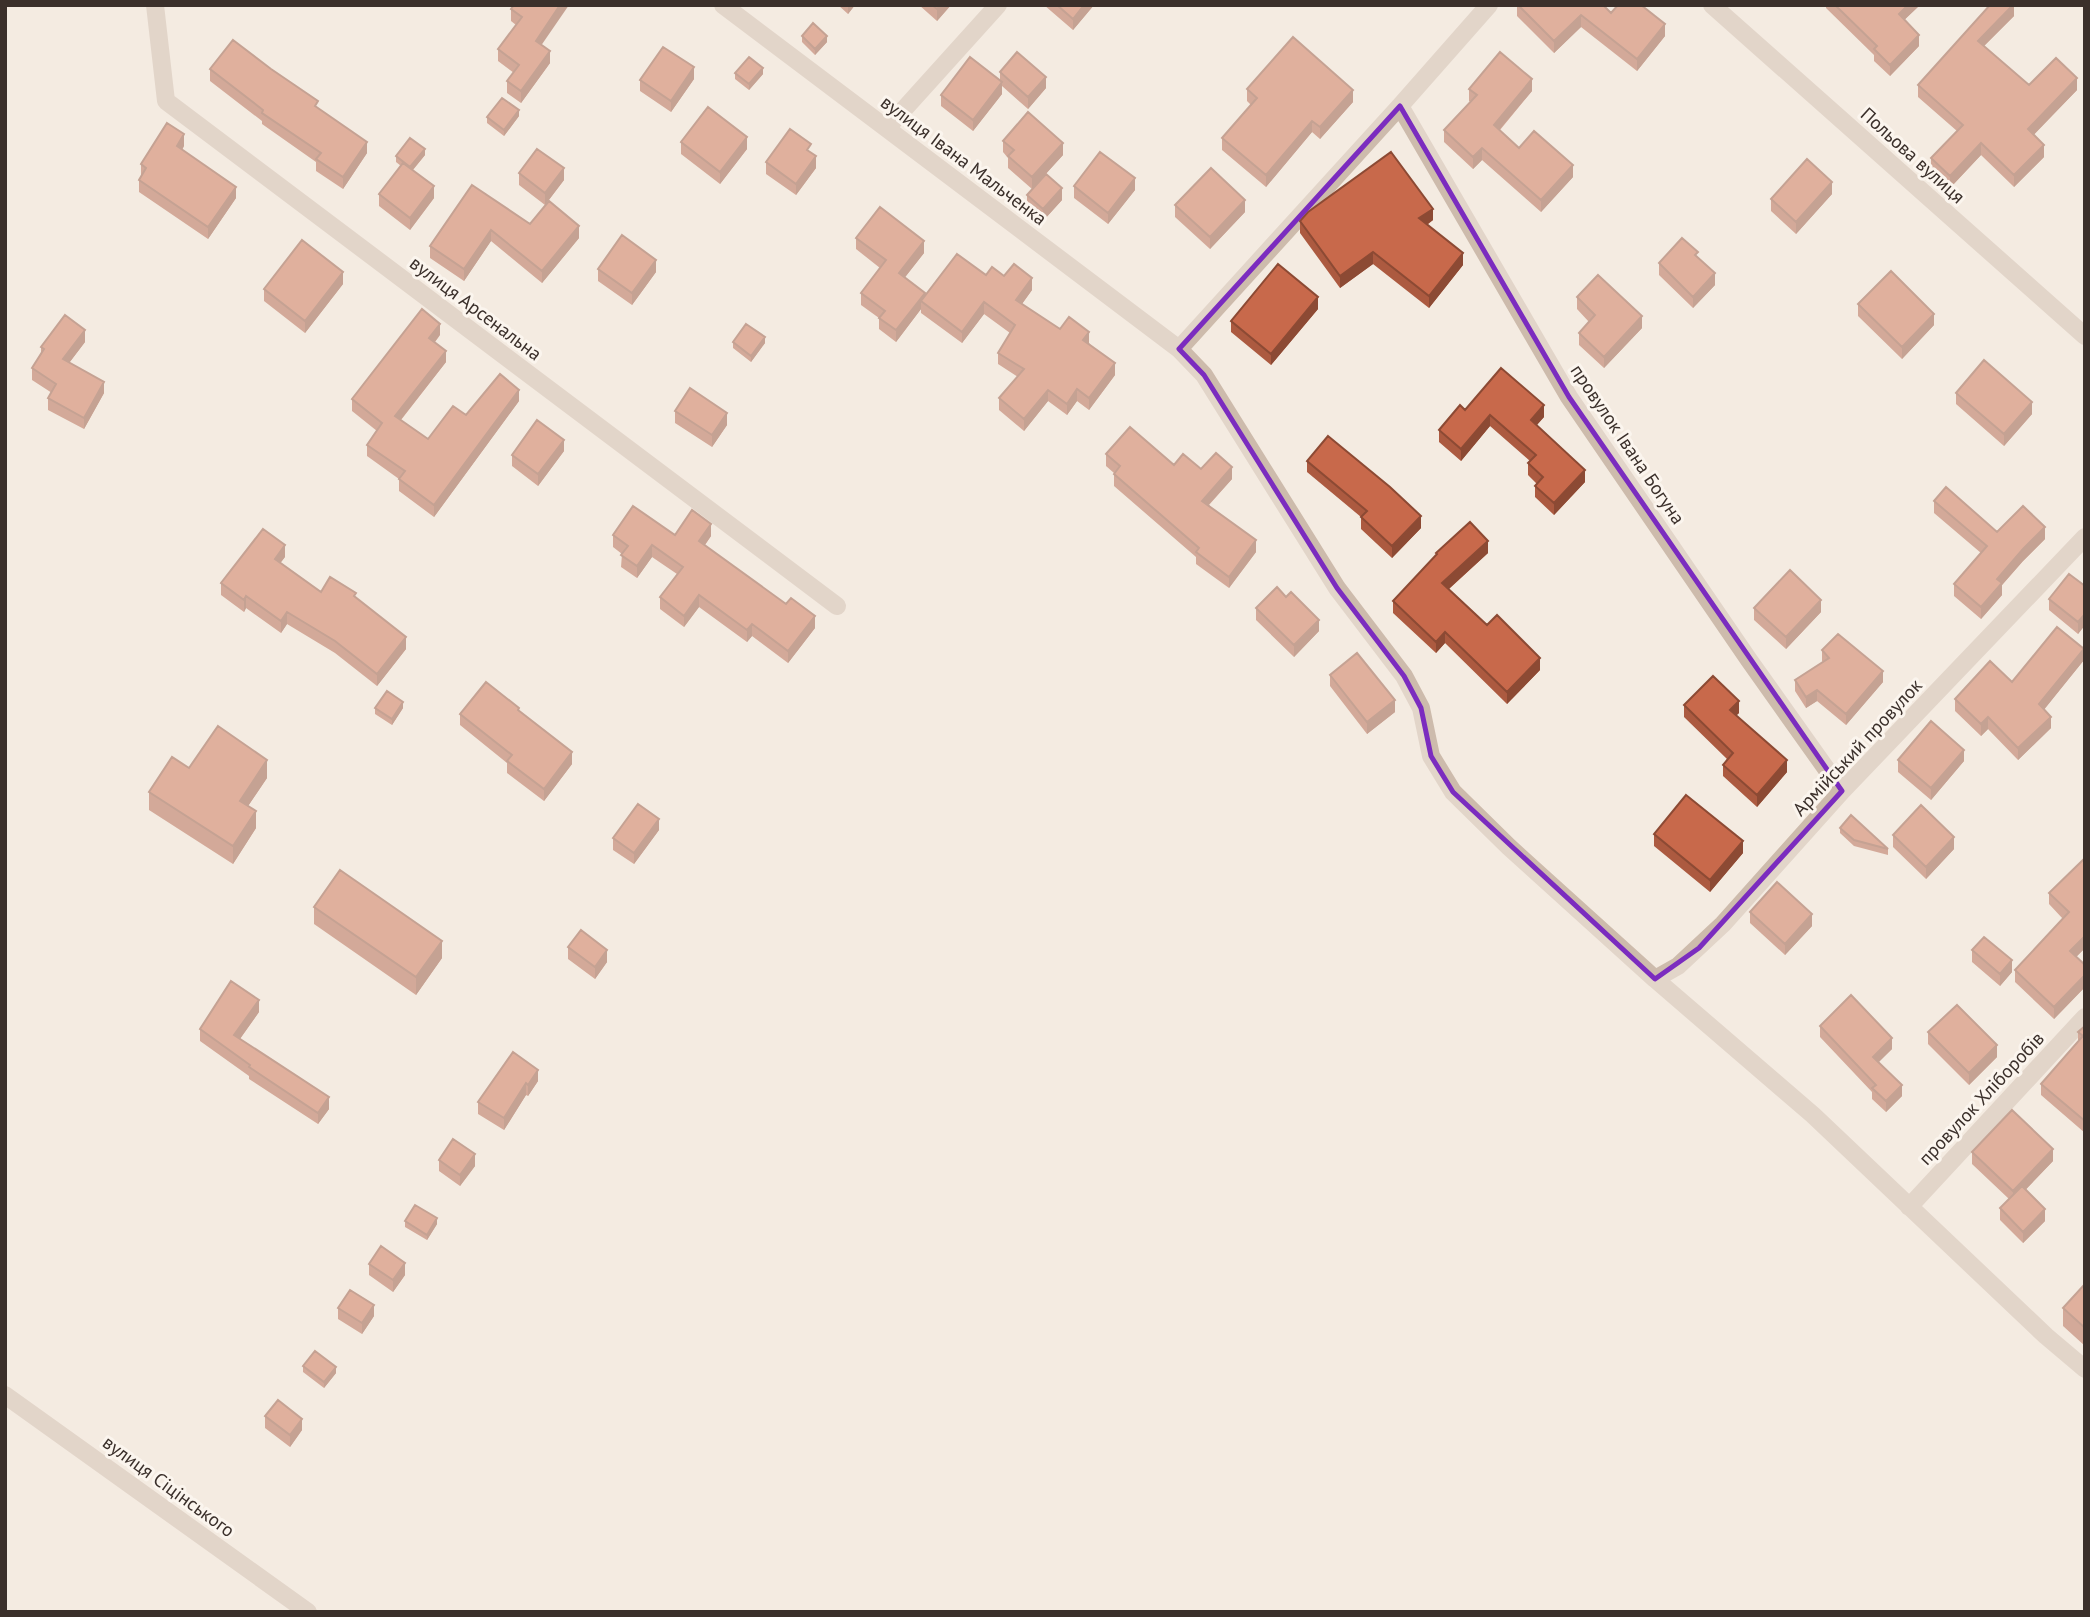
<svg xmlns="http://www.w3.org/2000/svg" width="2090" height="1617" viewBox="0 0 2090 1617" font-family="'PT Sans',sans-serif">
  <rect width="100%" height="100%" fill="#f4ebe1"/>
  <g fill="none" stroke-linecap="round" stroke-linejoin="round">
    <path stroke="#cdbbac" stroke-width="18" d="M155,5L166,101L837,606
      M723,5L1179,349L1204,375L1337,588L1404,676L1421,708L1431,756L1453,792L1509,847L1655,979L1813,1115L2046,1336L2085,1369
      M1712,5L2085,336
      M1400,106L1569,397L1749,660L1842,791
      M887,128L998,5
      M1179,349L1400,106L1489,5
      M1655,979L1678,966L1723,924L1842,791L2085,537
      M1909,1207L2085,1017
      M5,1395L308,1612"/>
  </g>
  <path fill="#ac5a40" d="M514,5L541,45L550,63L521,103L507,93V81L514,73L498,61V49L516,25L511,21V9Z
    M838,5H855L848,14Z
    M919,5H951L937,21Z
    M1044,5H1094L1073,30Z
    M1517,5H1603L1611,13L1665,36L1637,71L1581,27L1554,53L1517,16Z
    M1826,5H1920L1904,20L1919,46L1890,76L1874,61V55L1826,8Z
    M2014,5V16L1984,46L2029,85L2077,90L2033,135L2044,157L2014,187L1981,155L1950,188L1931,170V158L1957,131L1918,97V85Z
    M802,36L827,42L815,55L802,42Z
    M210,69L318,108L367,153L343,189L316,171V162L262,124V121L210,81Z
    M1000,72L1046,88L1028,109L1002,86V94L973,131L941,106V95L1000,80Z
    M735,73L763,74L749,90L735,79Z
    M694,79L671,112L640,91V80Z
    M1247,89L1353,102L1320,139L1312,132L1266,187L1222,150V138L1251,105L1247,101Z
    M1469,89L1532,91L1500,130L1519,148L1573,177L1541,212L1482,160L1473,169L1444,142V130L1471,102L1469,101Z
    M519,116L504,136L487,123V117Z
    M1003,141L1063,155L1032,189L1008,168V158L1003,152Z
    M681,142L747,149L720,184L681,154Z
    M184,146L182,150L236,198L208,239L139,192V180L141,176V164Z
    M425,155L413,170L434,198L410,230L379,206V194L401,166L396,162V156Z
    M766,162L816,168L796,195L766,174Z
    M519,173L564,180L545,205L519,185Z
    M472,185L530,224L579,238L542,283L491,241L464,281L430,258V246Z
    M1074,186L1135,190L1108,224L1074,198Z
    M1832,194L1796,234L1771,211V199Z
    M1027,195L1062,200L1043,221L1027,207Z
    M1175,205L1245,212L1210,249L1175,217Z
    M1433,220L1427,225L1463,265L1429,308L1373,264L1340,288L1300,233V221Z
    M856,238L924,253L905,277L925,297L986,275L1004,276L1032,290L1022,304L1060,329L1089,343L1115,375L1089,410L1077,401L1067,415L1048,401L1024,431L999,410V398L1018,377L998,364V353L1010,333L984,314L962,343L921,313V309L896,342L879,329V318L861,305V293L880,268L856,249Z
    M1698,257L1715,285L1693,308L1659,275V263Z
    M598,269L656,272L632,305L598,281Z
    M343,284L305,333L264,301V289Z
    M1577,297L1642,328L1604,368L1579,345V333L1589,322L1577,309Z
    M1858,304L1934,325L1902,359L1858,316Z
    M1318,309L1271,365L1231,332V321Z
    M440,335L435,342L446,362L401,420L428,439L466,415L519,401L434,517L399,491V479L367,456V445L377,431L352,411V399Z
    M85,342L69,363L104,393L84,429L48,410V398L52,393L32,380V368L41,354V347Z
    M733,342L765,343L751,362L733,348Z
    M1956,393L2032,414L2004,446L1956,404Z
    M1465,410L1544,417L1536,425L1585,482L1554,515L1535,497V486L1537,484L1528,475V463L1530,461L1490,426L1461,461L1439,442V430Z
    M675,411L727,425L712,447L675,423Z
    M564,451L538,486L512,466V455Z
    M1106,454L1201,469L1232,479L1209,505L1256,552L1229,588L1196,564V557L1114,486V473L1106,466Z
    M1307,461L1421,528L1392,558L1361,529V517L1307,472Z
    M1934,501L1997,532L2045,539L2023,561L2002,585V595L1981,619L1954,596V584L1981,553L1934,513Z
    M613,535H675L711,536L705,545L815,628L788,663L752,636L747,642L699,607L684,627L660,609V597L677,574L652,557L637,578L621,567L622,554L613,547Z
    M1436,553H1488L1449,589L1487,625L1540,670L1507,704L1445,643L1436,653L1393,613V601L1436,555Z
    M285,557L280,563L321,592L356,597L406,649L377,686L335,653L287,624L281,633L246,608L244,612L221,595V583Z
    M2085,586V625L2078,634L2049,610V599Z
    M1286,597L1319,631L1294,657L1256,620V608Z
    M1754,608L1821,612L1786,649L1754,620Z
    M1822,650L1883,682L1846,725L1817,701L1806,708L1795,691V680L1823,662L1822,661Z
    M2084,660L2044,709L2051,728L2018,760L1988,729L1981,736L1955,711V699Z
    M1330,675L1395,712L1367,734L1330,686Z
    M1684,705L1739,713L1736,715L1787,772L1757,807L1723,776V765L1727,759L1684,717Z
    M375,708H403L392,725L375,714Z
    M519,712L572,764L544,801L507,773V763L460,725V714Z
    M1898,760L1964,761L1931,800L1898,772Z
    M189,768L267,778L248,806L256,828L233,864L149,810V792Z
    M1840,828L1888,849V855L1854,846L1840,833Z
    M659,830L634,864L613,850V838Z
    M1654,834L1743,853L1710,892L1654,846Z
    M1893,835L1954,849L1926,879L1893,847Z
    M2085,860V948L2076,957L2085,965V987L2054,1019L2015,982V970L2063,919L2049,904V893Z
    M314,907L442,958L416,995L314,924Z
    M1750,912L1812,926L1785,955L1750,923Z
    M568,947L607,962L595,979L568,959Z
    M1972,950L2012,972L2000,986L1972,962Z
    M259,1012L240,1039L329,1109L318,1124L249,1079V1076L200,1041V1029Z
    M1820,1026L1892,1049L1878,1062L1902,1096L1886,1112L1872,1099V1092L1820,1037Z
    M2085,1026V1133L2041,1095V1084L2078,1041V1032Z
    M1928,1032L1997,1057L1969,1085L1928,1044Z
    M513,1052L538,1081L528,1096L526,1095L504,1130L478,1114V1102Z
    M1972,1152L2053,1161L2026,1189L2045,1221L2023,1243L2000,1220V1208L2009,1199L1972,1164Z
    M439,1160L475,1166L460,1186L439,1171Z
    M405,1221L437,1224L427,1240L405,1227Z
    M369,1264L405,1275L393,1292L369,1275Z
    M2085,1285V1346L2063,1326V1308Z
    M338,1308L374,1316L362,1334L338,1319Z
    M303,1366L336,1373L324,1388L303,1372Z
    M265,1416L302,1430L290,1447L265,1428Z"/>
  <path fill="#8c4a34" d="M560,5H569L536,53V41Z
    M848,5H855L848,14Z
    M941,5H951L937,21V9Z
    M1084,5H1094L1073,30V19Z
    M1908,5H1920L1899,25V14Z
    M2013,5H2014V16L1978,52V41Z
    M1581,15V27L1554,53V41Z
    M1665,24V36L1637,71V59Z
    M1919,35V46L1890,76V65Z
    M827,36V42L815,55V49Z
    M550,51V63L521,103V91Z
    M694,67V79L671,112V101Z
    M763,68V74L749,90V84Z
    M1046,77V88L1028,109V97Z
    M2077,78V90L2028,141V129Z
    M1532,79V91L1494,136V125Z
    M1002,82V94L973,131V120Z
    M1353,90V102L1320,139V127Z
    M519,110V116L504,136V130Z
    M1312,121V132L1266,187V175Z
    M184,134V146L177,158V146Z
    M747,137V149L720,184V172Z
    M367,142V153L343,189V177Z
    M1063,143V155L1032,189V177Z
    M1981,143V155L1950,188V176Z
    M2044,145V157L2014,187V175Z
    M1482,148V160L1473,169V157Z
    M425,149V155L410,173V167Z
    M816,156V168L796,195V184Z
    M1573,165V177L1541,212V200Z
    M564,168V180L545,205V193Z
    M1135,178V190L1108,224V213Z
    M1832,182V194L1796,234V222Z
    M434,186V198L410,230V218Z
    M236,187V198L208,239V227Z
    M1062,188V200L1043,221V209Z
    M1245,200V212L1210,249V237Z
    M1433,209V220L1419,230V218Z
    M579,226V238L542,283V271Z
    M491,230V241L464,281V269Z
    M924,241V253L899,285V273Z
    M1373,252V264L1340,288V276Z
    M1463,253V265L1429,308V296Z
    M656,260V272L632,305V293Z
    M343,272V284L305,333V321Z
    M1715,273V285L1693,308V297Z
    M1032,278V290L1016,312V300Z
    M925,293V304L921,301V309L896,342V330Z
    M1318,297V309L1271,365V354Z
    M984,302V314L962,343V332Z
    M1934,314V325L1902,359V347Z
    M1642,316V328L1604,368V357Z
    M440,324V335L429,349V338Z
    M85,330V342L63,371V359Z
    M1089,332V343L1083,351V340Z
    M765,337V343L751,362V356Z
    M446,351V362L395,427V416Z
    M1115,363V375L1089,410V398Z
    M104,382V393L84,429V418Z
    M1077,389V401L1067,415V404Z
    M519,390V401L434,517V505Z
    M1048,390V401L1024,431V419Z
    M2032,402V414L2004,446V434Z
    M1544,405V417L1531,432V420Z
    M727,413V425L712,447V435Z
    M1490,415V426L1461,461V449Z
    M564,440V451L538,486V474Z
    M1232,467V479L1202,512V501Z
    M1585,470V482L1554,515V503Z
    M1421,516V528L1392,558V546Z
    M711,524V536L699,553V541Z
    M2045,527V539L2023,561L2002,585V595L1981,619V607L1997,579L2023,549Z
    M1256,540V552L1229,588V577Z
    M1488,541V553L1442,595V583Z
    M285,545V557L275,570V559Z
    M652,545V557L637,578V566Z
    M699,595V607L684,627V616Z
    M246,596V608L244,612V600Z
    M1821,600V612L1786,649V637Z
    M287,612V624L281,633V621Z
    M2085,614V625L2078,634V622Z
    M815,616V628L788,663V651Z
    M1319,620V631L1294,657V645Z
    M752,624V636L747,642V630Z
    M1445,632V643L1436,653V642Z
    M406,637V649L377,686V674Z
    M2084,649V660L2039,716V704Z
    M1540,658V670L1507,704V692Z
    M1883,671V682L1846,725V714Z
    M1817,690V701L1806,708V697Z
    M1395,700V712L1367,734V722Z
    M1739,701V713L1730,722V710Z
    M403,702V708L392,725V719Z
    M1988,717V729L1981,736V724Z
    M2051,717V728L2018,760V748Z
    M1964,750V761L1931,800V788Z
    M572,752V764L544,801V789Z
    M267,760V778L240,818V801Z
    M1787,760V772L1757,807V795Z
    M256,811V828L233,864V846Z
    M659,819V830L634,864V853Z
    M1954,837V849L1926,879V867Z
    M1743,841V853L1710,892V880Z
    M1812,914V926L1785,955V944Z
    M2085,936V948L2070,963V951Z
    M442,941V958L416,995V977Z
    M607,950V962L595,979V967Z
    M2012,960V972L2000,986V974Z
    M2085,975V987L2054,1019V1007Z
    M259,1000V1012L234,1047V1035Z
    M1892,1038V1049L1873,1068V1057Z
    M1997,1045V1057L1969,1085V1073Z
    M538,1070V1081L528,1096V1085Z
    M526,1083V1095L504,1130V1118Z
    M1902,1085V1096L1886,1112V1101Z
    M329,1097V1109L318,1124V1113Z
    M2053,1149V1161L2013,1203V1191Z
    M475,1154V1166L460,1186V1175Z
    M2045,1209V1221L2023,1243V1232Z
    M437,1218V1224L427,1240V1235Z
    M405,1263V1275L393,1292V1280Z
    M374,1305V1316L362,1334V1323Z
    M336,1367V1373L324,1388V1382Z
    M302,1419V1430L290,1447V1435Z"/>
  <path fill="#c8694b" stroke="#8c4a34" stroke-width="2" d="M514,5H560L536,41L550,51L521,91L507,81L519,65L498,49L522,17L511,9Z
    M932,5H941L937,9Z
    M1057,5H1084L1073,19Z
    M1518,5H1603L1611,13L1618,5H1641L1665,24L1637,59L1581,15L1554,41Z
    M1835,5H1908L1899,14L1919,35L1890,65L1874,49L1877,46Z
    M1990,5H2013L1978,41L2029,85L2056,58L2077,78L2028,129L2044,145L2014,175L1981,143L1950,176L1931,158L1963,125L1918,85Z
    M813,23L827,36L815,49L802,36Z
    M1293,37L1353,90L1320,127L1312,121L1266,175L1222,138L1257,98L1247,89Z
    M233,40L271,69L318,101L315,106L367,142L343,177L316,159L321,153L262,113L263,110L210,69Z
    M663,47L694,67L671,101L640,80Z
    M1017,52L1046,77L1028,97L1000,72Z
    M1500,52L1532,79L1494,125L1519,148L1534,131L1573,165L1541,200L1482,148L1473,157L1444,130L1477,95L1469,89Z
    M749,57L763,68L749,84L735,73Z
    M970,57L1002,82L973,120L941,95Z
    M502,98L519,110L504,130L487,117Z
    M708,107L747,137L720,172L681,142Z
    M1028,112L1063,143L1032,177L1008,156L1014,150L1003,141Z
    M167,123L184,134L177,146L236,187L208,227L139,180L146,168L141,164Z
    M790,129L811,144L807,150L816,156L796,184L766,162Z
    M410,138L425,149L410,167L396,156Z
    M537,149L564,168L545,193L519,173Z
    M1100,152L1135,178L1108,213L1074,186Z
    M1391,152L1433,209L1419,218L1463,253L1429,296L1373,252L1340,276L1300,221L1308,212Z
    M1807,159L1832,182L1796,222L1771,199Z
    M403,163L434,186L410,218L379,194Z
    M1211,168L1245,200L1210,237L1175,205Z
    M1046,174L1062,188L1043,209L1027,195Z
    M472,185L530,224L549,201L579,226L542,271L491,230L464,269L430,246Z
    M880,207L924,241L899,273L925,293L896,330L879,318L885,311L861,293L886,260L856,238Z
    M622,235L656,260L632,293L598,269Z
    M1682,238L1698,252L1695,255L1715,273L1693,297L1659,263Z
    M302,240L343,272L305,321L264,289Z
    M957,254L986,275L992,267L1004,276L1014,264L1032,278L1016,300L1060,329L1069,317L1089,332L1083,340L1115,363L1089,398L1077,389L1067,404L1048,390L1024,419L999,398L1024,369L998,353L1015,325L984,302L962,332L921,301Z
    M1278,264L1318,297L1271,354L1231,321Z
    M1891,271L1934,314L1902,347L1858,304Z
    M1598,275L1642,316L1604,357L1579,333L1595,315L1577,297Z
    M422,309L440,324L429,338L446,351L395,416L428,439L453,406L466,415L500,374L519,390L434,505L399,479L405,471L367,445L382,423L352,399Z
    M65,315L85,330L63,359L104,382L84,418L48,398L56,384L32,368L44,349L41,347Z
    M746,324L765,337L751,356L733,342Z
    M1984,360L2032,402L2004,434L1956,393Z
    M1501,368L1544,405L1531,420L1585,470L1554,503L1535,486L1543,477L1528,463L1536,455L1490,415L1461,449L1439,430L1460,405L1465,410Z
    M690,388L727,413L712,435L675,411Z
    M537,420L564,440L538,474L512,455Z
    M1130,427L1174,465L1183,454L1201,469L1216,453L1232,467L1202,501L1256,540L1229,577L1196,552L1199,548L1114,474L1120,466L1106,454Z
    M1328,436L1390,487L1421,516L1392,546L1361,517L1367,511L1307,461Z
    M1946,487L1997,532L2023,506L2045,527L2023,549L1997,579L2002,583L1981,607L1954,584L1987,546L1934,501Z
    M633,506L675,535L692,510L711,524L699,541L786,604L791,598L815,616L788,651L752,624L747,630L699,595L684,616L660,597L683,567L652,545L637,566L621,555L628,546L613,535Z
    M1470,522L1488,541L1442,583L1487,625L1497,615L1540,658L1507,692L1445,632L1436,642L1393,601L1437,554L1436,553Z
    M263,529L285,545L275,559L321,592L330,577L356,593L354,596L406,637L377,674L335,641L287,612L281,621L246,596L244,600L221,583Z
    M1790,570L1821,600L1786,637L1754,608Z
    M2069,574L2085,586V614L2078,622L2049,599Z
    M1277,587L1286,597L1291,592L1319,620L1294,645L1256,608Z
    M2057,627L2084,649L2039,704L2051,717L2018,748L1988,717L1981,724L1955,699L1990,661L2012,682Z
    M1838,634L1883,671L1846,714L1817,690L1806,697L1795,680L1829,658L1822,650Z
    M1357,653L1395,700L1367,722L1330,675Z
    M1713,676L1739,701L1730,710L1787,760L1757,795L1723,765L1733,753L1684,705Z
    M486,682L519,708L518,710L572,752L544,789L507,761L512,755L460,714Z
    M387,691L403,702L392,719L375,708Z
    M1931,721L1964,750L1931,788L1898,760Z
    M218,726L267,760L240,801L256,811L233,846L149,792L172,757L189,768Z
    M1686,795L1743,841L1710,880L1654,834Z
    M638,804L659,819L634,853L613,838Z
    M1921,805L1954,837L1926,867L1893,835Z
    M1851,815L1888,849L1854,840L1840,828Z
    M2084,859L2085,860V936L2070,951L2085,965V975L2054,1007L2015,970L2069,912L2049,893Z
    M340,870L442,941L416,977L314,907Z
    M1777,882L1812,914L1785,944L1750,912Z
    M581,930L607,950L595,967L568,947Z
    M1984,937L2012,960L2000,974L1972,950Z
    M231,981L259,1000L234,1035L329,1097L318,1113L249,1067L250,1065L200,1029Z
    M1851,995L1892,1038L1873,1057L1902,1085L1886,1101L1872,1088L1876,1085L1820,1026Z
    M1957,1005L1997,1045L1969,1073L1928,1032Z
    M2085,1026V1121L2041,1084L2083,1036L2078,1032Z
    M513,1052L538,1070L528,1085L526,1083L504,1118L478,1102Z
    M2012,1110L2053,1149L2013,1191L1972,1152Z
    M453,1139L475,1154L460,1175L439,1160Z
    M2022,1186L2045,1209L2023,1232L2000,1208Z
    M415,1205L437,1218L427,1235L405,1221Z
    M381,1246L405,1263L393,1280L369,1264Z
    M2084,1285H2085V1328L2063,1308Z
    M350,1290L374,1305L362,1323L338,1308Z
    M315,1351L336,1367L324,1382L303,1366Z
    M278,1400L302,1419L290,1435L265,1416Z"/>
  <path d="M0 0H2090V1617H0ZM1400,106L1569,397L1842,791L1699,948L1655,979L1453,792L1431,756L1421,708L1404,676L1337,588L1204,375L1179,349Z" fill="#f4ebe1" fill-opacity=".55" fill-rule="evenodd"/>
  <path fill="none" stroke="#7b2cbf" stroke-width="5" stroke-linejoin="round" d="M1400,106L1569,397L1842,791L1699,948L1655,979L1453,792L1431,756L1421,708L1404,676L1337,588L1204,375L1179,349Z"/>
  <g text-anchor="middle" stroke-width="6" stroke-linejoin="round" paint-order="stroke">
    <g font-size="19" fill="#3b302b" stroke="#fbf5ee">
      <text transform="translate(1913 155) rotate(42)" y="7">Польова вулиця</text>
      <text transform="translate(964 160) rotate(37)" y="7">вулиця Івана Мальченка</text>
      <text transform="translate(476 308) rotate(37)" y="7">вулиця Арсенальна</text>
      <text transform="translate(1628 444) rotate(56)" y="7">провулок Івана Богуна</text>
      <text transform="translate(1857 747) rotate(-47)" y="7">Армійський провулок</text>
      <text transform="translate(1981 1098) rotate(-47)" y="7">провулок Хліборобів</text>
      <text transform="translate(169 1486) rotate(36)" y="7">вулиця Сіцінського</text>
    </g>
  </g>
  <rect width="2090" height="1617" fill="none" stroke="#3b302b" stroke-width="14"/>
</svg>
